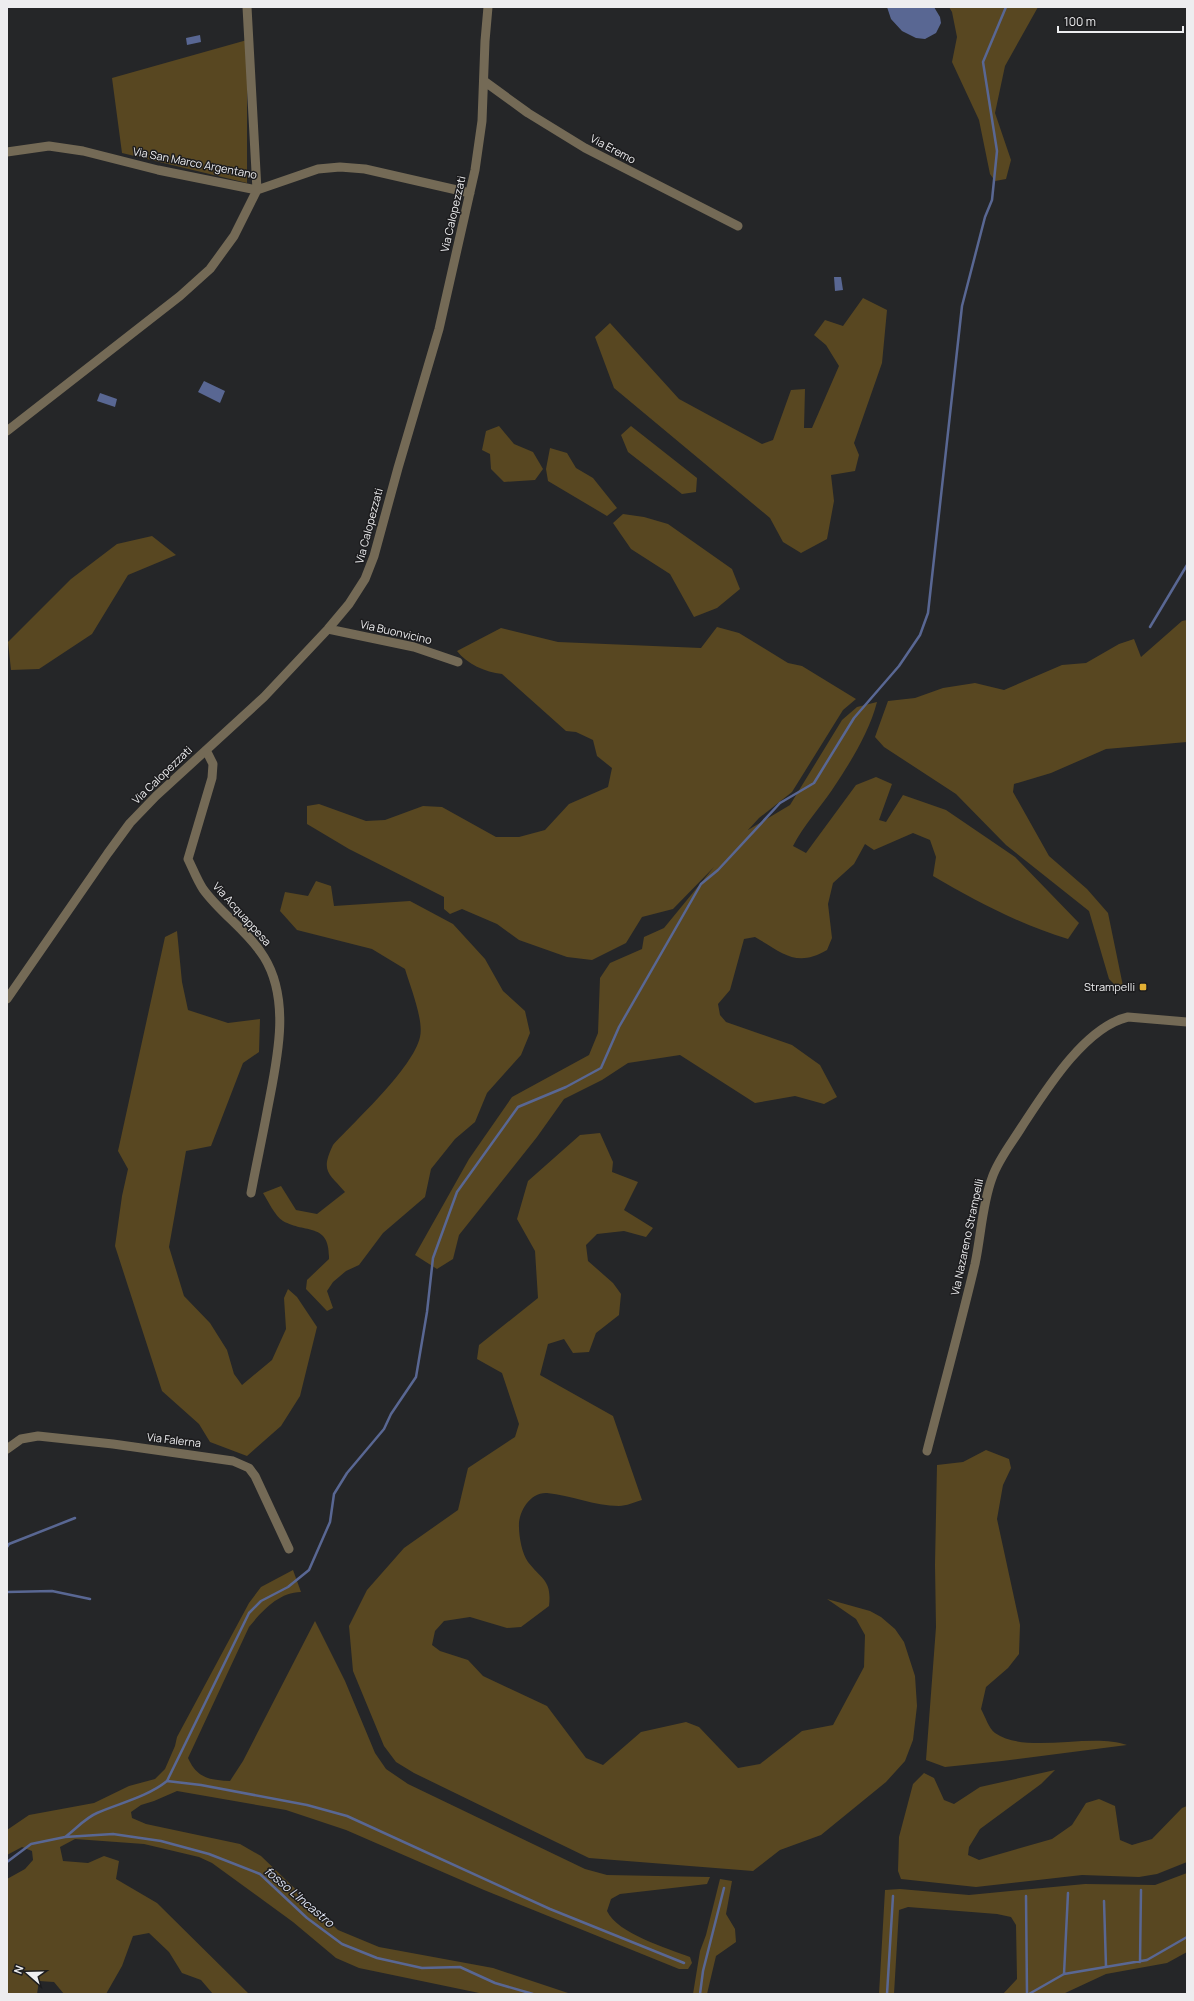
<svg xmlns="http://www.w3.org/2000/svg" width="1194" height="2001" viewBox="0 0 1194 2001" font-family="Manrope,sans-serif">
  <rect width="100%" height="100%" fill="#252628"/>
  <path fill="#584721" d="M949,7H1038L1005,66L995,113L1011,160L1006,179L995,181L990,174L979,120L952,62L957,37L952,12Z
    M247,40V183L122,153L112,78Z
    M863,298L887,310L882,363L854,443L859,455L855,471L831,475L834,501L827,539L801,553L783,542L770,518L614,388L595,337L610,323L679,399L762,444L773,440L791,390L805,389L804,428H812L839,366L826,345L814,335L825,320L843,326Z
    M499,426L514,444L533,452L543,469L535,480L504,482L491,469L490,454L482,450L486,431Z
    M631,426L697,478L696,492L682,494L628,452L621,435Z
    M550,448L567,453L576,468L593,478L617,508L607,516L548,481L546,469Z
    M623,514L644,517L668,524L732,569L740,589L717,608L694,617L670,574L631,549L613,523Z
    M152,536L176,555L128,575L92,634L39,669L11,670L8,642L71,579L117,544Z
    M1187,620V742L1106,749L1051,773L1014,784L1013,792L1049,856L1087,889L1108,913L1123,986L1117,987L1109,979L1089,911L1006,845L956,794L884,747L875,737L888,701L915,698L943,688L975,683L1004,690L1062,665L1086,663L1119,644L1134,639L1141,657L1182,621Z
    M717,627L739,633L788,663L802,666L856,699L843,710L792,792L759,818L748,830L790,805L842,720L857,707L877,702C869,733 850,763 832,790C819,809 804,825 793,846L806,853L856,785L876,777L892,784L879,820L886,822L903,795L946,810L1015,857L1079,923L1068,939C1021,925 976,901 933,876L936,857L930,840L913,833L874,850L865,844L854,864L833,883L828,904L832,938L827,950C796,968 783,953 755,937L744,939L730,990L718,1004L720,1015L726,1022L792,1045L820,1065L837,1097L824,1104L795,1096L755,1103L680,1055L628,1063L602,1080L564,1099L537,1137L459,1235L453,1259L437,1269L415,1255L469,1159L512,1097L589,1055L598,1033L600,978L610,963L642,949L644,937L664,928L714,867L673,909L642,917L626,943L592,960L567,957L519,940L497,924L462,909L450,914L444,909V897L349,849L307,824V806L319,804L366,821L385,820L423,806L442,807L496,837H519L545,830L569,804L608,787L612,768L597,756L593,740L576,732L566,731L502,674C485,672 467,664 457,651L501,628L558,642L701,648Z
    M316,881L331,886L334,906L410,901L453,924L485,959L503,991L525,1011L530,1033L521,1055L487,1093L475,1122L455,1139L431,1169L425,1197L383,1233L359,1265L346,1271L333,1282L327,1291L333,1308L327,1311L306,1289L307,1280L329,1259C330,1222 306,1234 283,1221C275,1216 268,1201 263,1193L281,1186L296,1210L317,1214L345,1192C329,1173 320,1172 333,1145C356,1120 413,1068 420,1037C424,1020 410,986 405,969L372,949L297,930L280,911L285,892L308,896Z
    M177,931L182,982L188,1010L228,1023L260,1019L259,1052L243,1063L211,1146L186,1151L169,1247L184,1296L210,1323L227,1350L234,1374L242,1385L272,1360L286,1329L284,1298L288,1289L297,1297L317,1327L300,1396L281,1426L247,1456L210,1442L199,1424L162,1391L115,1246L122,1196L128,1169L118,1151L165,937Z
    M600,1133L613,1162L612,1172L638,1182L624,1210L653,1228L646,1237L624,1231L597,1234L586,1245L588,1261L613,1283L621,1294L619,1315L596,1333L589,1352L573,1353L564,1339L548,1344L540,1375L613,1416L642,1500C635,1502 626,1506 619,1506C594,1506 571,1495 547,1493C530,1492 518,1512 519,1527C519,1537 522,1554 528,1562C542,1580 552,1580 549,1606L521,1627L507,1628L470,1617L444,1621L435,1631L432,1645L440,1651L468,1660L483,1676L547,1706L586,1758L603,1765L641,1732L686,1722L699,1727L738,1768L760,1764L802,1731L833,1725L864,1667L865,1635L856,1619L827,1599L870,1611L881,1617L895,1629L904,1642L915,1676L917,1706L913,1740L905,1761L886,1782L821,1835L780,1850L753,1871L589,1858L414,1773L396,1762L384,1746L353,1671L349,1626L367,1590L404,1548L458,1510L468,1468L515,1437L519,1424L502,1373L477,1359L479,1345L538,1298L535,1251L517,1219L528,1181L580,1135Z
    M986,1450L1009,1459L1011,1468L1003,1485L997,1519L1020,1625L1019,1654L1008,1668L986,1687L981,1709C985,1716 989,1729 995,1733C1027,1755 1091,1732 1127,1745L1002,1761L945,1767L926,1760L936,1627L935,1565L937,1465L963,1462Z
    M293,1570L301,1592C279,1592 262,1611 249,1627L188,1758C197,1778 209,1780 230,1781L243,1761L315,1621L345,1681L375,1753L386,1769L408,1784L585,1869L607,1875L710,1877L707,1884L620,1894L611,1899L607,1911C618,1934 667,1948 690,1957L692,1963L688,1969H679L484,1890L346,1830L286,1810L177,1791L154,1801L141,1805L131,1812L132,1818L146,1824L240,1844L261,1856L338,1930L379,1947L493,1968L571,1994H484L359,1968L336,1958L293,1922L212,1863L199,1857L144,1844L75,1839L60,1847L63,1861L88,1863L104,1856L119,1861L116,1879L157,1903L249,1994H213L201,1980L182,1973L169,1952L149,1933L133,1936L122,1966L106,1994H64L54,1982L39,1981L37,1994H7V1879L25,1869L33,1860L32,1851L22,1847L7,1855V1830L29,1815L94,1803L129,1786L155,1779L165,1769L175,1746L177,1737L249,1603L261,1587Z
    M1055,1770L1041,1784L980,1829L969,1847L968,1855L979,1860L1052,1839L1072,1825L1086,1803L1099,1799L1115,1806L1120,1840L1132,1845L1152,1839L1182,1808L1187,1806V1862L1157,1874L1139,1877L1082,1875L976,1887L901,1879L898,1871L899,1837L913,1784L924,1773L934,1778L944,1800L954,1804L980,1787Z
    M1187,1873V1952L1167,1963L1106,1974L1063,1994H1003L1017,1979L1016,1925L1011,1917L997,1914L908,1907L899,1910L894,1994H879L885,1890L900,1889L969,1895L1085,1884L1155,1885Z
    M720,1879L732,1881L726,1914L735,1929L736,1942L716,1956L707,1994H693L700,1951L706,1935Z"/>
  <path fill="#596793" d="M887,7H934L940,17L941,23L936,33L925,39L916,38L902,31L891,19Z
    M200,35L201,42L187,45L186,38Z
    M834,277H841L843,290L835,291Z
    M204,381L225,391L220,403L198,392Z
    M100,393L117,399L115,407L97,401Z"/>
  <g fill="none" stroke-linecap="round" stroke-linejoin="round">
    <path stroke="#596793" stroke-width="2.5" d="M1150,627L1187,565
      M7,1547L9,1544L75,1518
      M7,1592L52,1591L90,1599
      M167,1781L201,1785L307,1805L347,1816L550,1909L684,1963
      M65,1837C75,1830 85,1818 97,1813C120,1803 147,1797 167,1781L249,1613L261,1601L288,1587L309,1570L330,1522L334,1494L347,1473L384,1429L391,1414L416,1377L427,1312L433,1258L457,1192L518,1107L566,1087L601,1068L619,1027L701,884L718,870L780,803L814,783L854,718L899,666L920,635L928,613L962,306L985,217L992,200L997,151L983,62L1006,7
      M7,1862L31,1844L65,1837L113,1834L161,1841L209,1854L260,1874L307,1918L342,1944L377,1958L422,1968L460,1967L495,1983L533,1994
      M1026,1896L1027,1994
      M1104,1901L1106,1967
      M1140,1962L1141,1890
      M1064,1974L1068,1893
      M700,1994L703,1971L724,1888
      M887,1994L893,1896
      M1029,1994L1064,1974L1147,1960L1187,1937"/>
    <path stroke="#746a56" stroke-width="9" d="M484,81L528,113L585,148L738,226
      M7,152L49,146L83,151L158,170L257,190L318,169L340,167L365,169L470,193
      M7,431L180,296L210,269L234,236L257,190L247,7
      M328,629L414,647L458,662
      M206,750L213,764L212,778L188,859C193,869 197,880 203,889C221,914 248,931 264,957C292,1002 276,1064 267,1112C262,1139 256,1166 251,1193
      M7,999L108,853L130,823L156,796L264,697L328,629L349,604L365,579L374,556L398,468L439,329L475,170L482,121L485,41L488,7
      M7,1449L21,1439L38,1436L113,1444L233,1461L249,1468L255,1476L289,1549
      M927,1451C943,1389 960,1327 975,1264C981,1236 982,1205 992,1178C998,1160 1011,1144 1021,1128C1044,1093 1084,1027 1128,1017L1187,1022"/>
  </g>
  <rect fill="#e2af34" stroke="#1c1c1e" stroke-width="1.5" x="1139" y="983" width="8" height="8" rx="2"/>
  <g text-anchor="middle" stroke-width="3" stroke-linejoin="round" paint-order="stroke">
    <g font-size="11" fill="#ededef" stroke="#1c1c1e">
      <text transform="translate(613 149) rotate(28)" y="4">Via Eremo</text>
      <text transform="translate(195 163) rotate(11)" y="4">Via San Marco Argentano</text>
      <text transform="translate(453 214) rotate(-77)" y="4">Via Calopezzati</text>
      <text transform="translate(369 526) rotate(-75)" y="4">Via Calopezzati</text>
      <text transform="translate(396 632) rotate(13)" y="4">Via Buonvicino</text>
      <text transform="translate(162 775) rotate(-44)" y="4">Via Calopezzati</text>
      <text transform="translate(242 914) rotate(48)" y="4">Via Acquappesa</text>
      <text transform="translate(967 1237) rotate(-78)" y="4">Via Nazareno Strampelli</text>
      <text transform="translate(174 1440) rotate(7)" y="4">Via Falerna</text>
    </g>
    <g font-size="11" fill="#ededef" stroke="#1c1c1e" text-anchor="end">
      <text x="1135" y="991">Strampelli</text>
    </g>
    <g font-size="12" font-style="italic" fill="#dfe4f2" stroke="#1c1c1e">
      <text transform="translate(299 1897) rotate(40)" y="4">fosso L'Incastro</text>
    </g>
  </g>
  <rect width="1194" height="2001" fill="none" stroke="#ededef" stroke-width="16"/>
  <g transform="translate(28 1973) rotate(290)" stroke="#1c1c1e" stroke-width="3" paint-order="stroke">
  <path d="M0-3L7 15L0 10L-7 15Z" fill="#ededef"/>
  <text y="-6" font-size="11" font-weight="bold" text-anchor="middle" fill="#ededef">N</text>
  </g>
  <path d="M1058 26v6h125v-6" fill="none" stroke="#ededef" stroke-width="2"/>
  <text x="1064" y="26" font-size="12" fill="#ededef" stroke="#1c1c1e" stroke-width="3" paint-order="stroke">100 m</text>
</svg>
